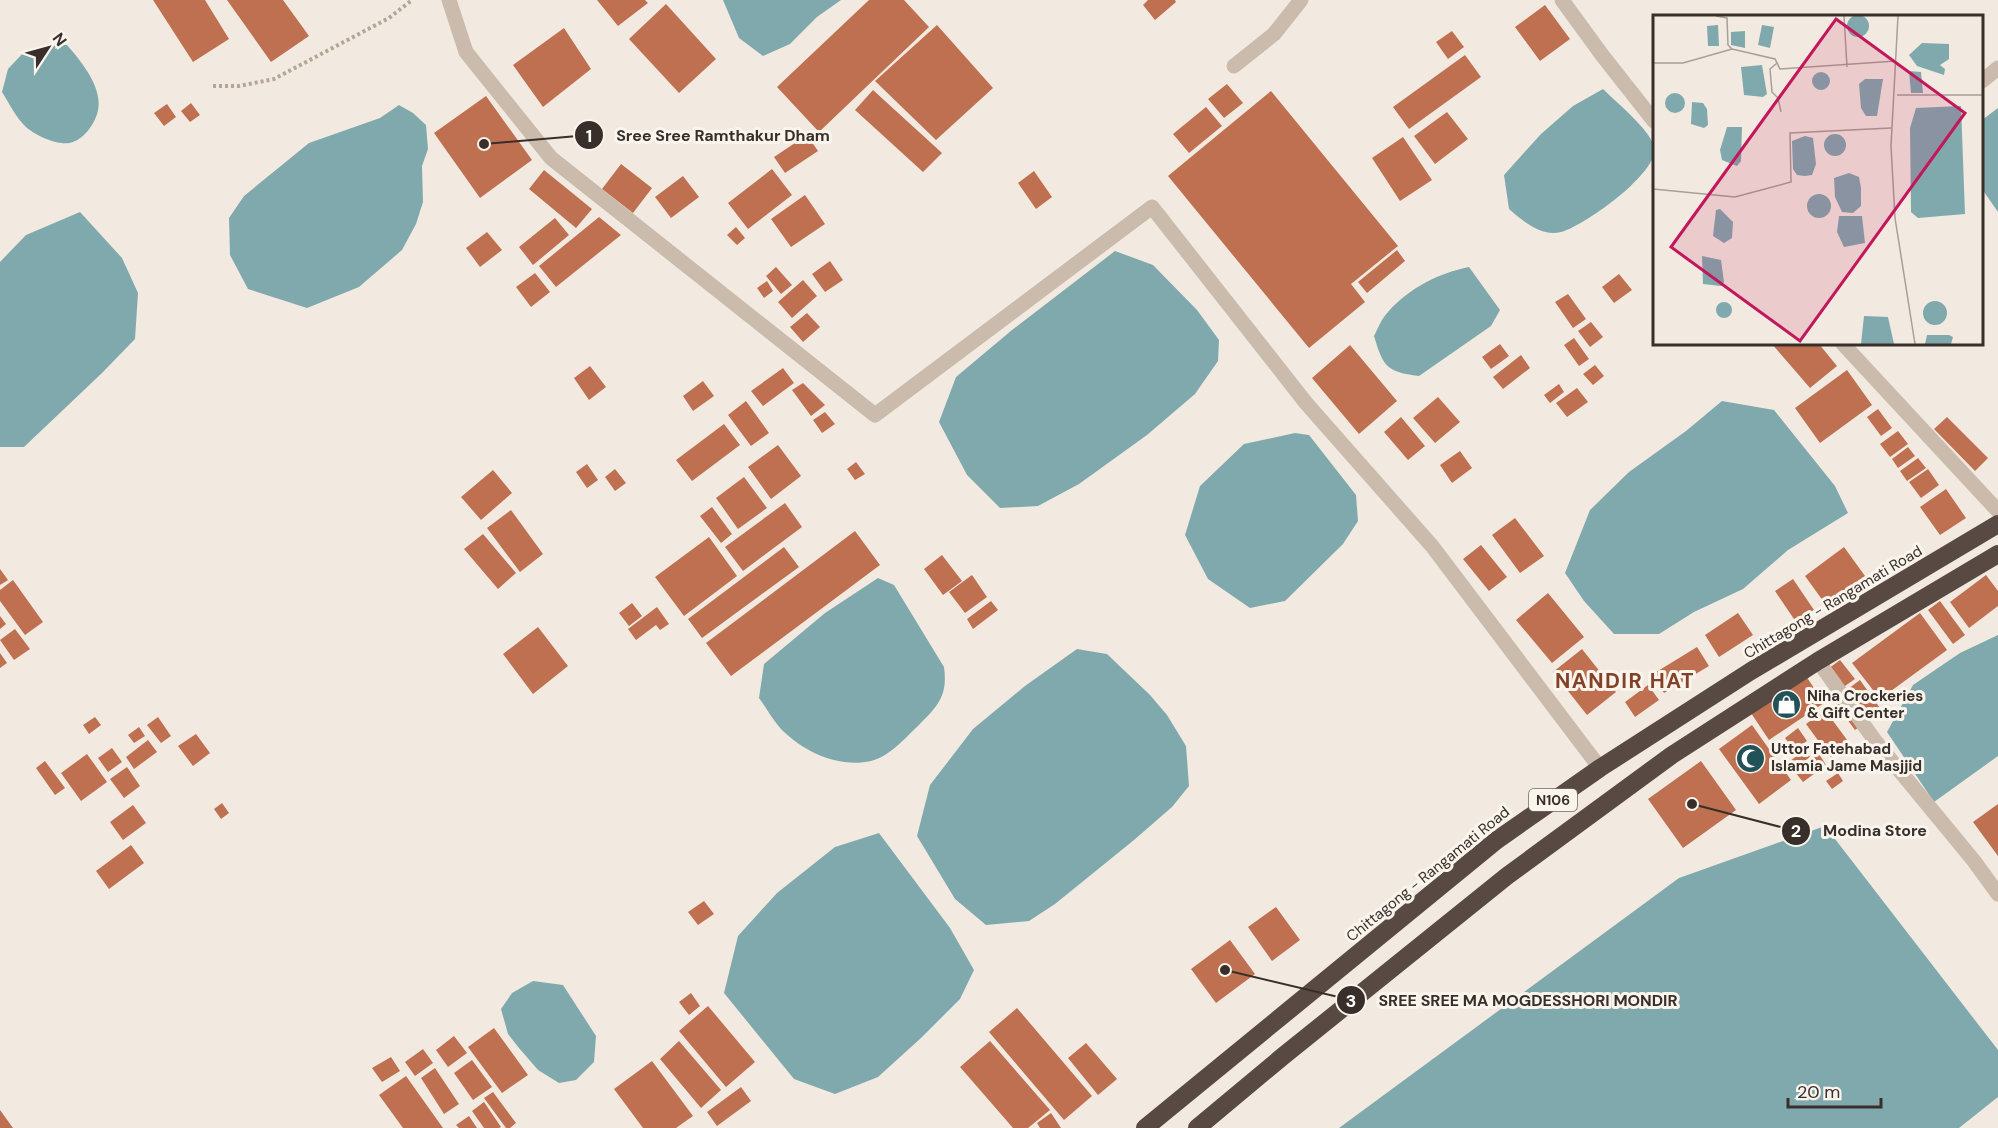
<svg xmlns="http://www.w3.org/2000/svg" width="1998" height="1128" viewBox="0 0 1998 1128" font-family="'DM Sans',sans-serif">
  <rect width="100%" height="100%" fill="#f2eae0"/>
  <path fill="#80a9ad" d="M723,0H841L817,17L790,44L763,56L739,38Z
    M49,44L67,45C80,60 103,87 98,110C96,122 85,138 73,142C60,147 36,136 26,127C16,118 9,103 2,92L8,69L23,53Z
    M1603,89C1616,102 1649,129 1654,146C1662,171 1583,227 1561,232C1541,237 1523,221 1509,209L1504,175L1541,134L1573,106Z
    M399,105L413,113L426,125L428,149L422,166L423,202L416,224L402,250L359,287L307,308L248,289L230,255L229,218L244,196L309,143L380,118Z
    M1998,108V212L1982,189V120Z
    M80,212L122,258L138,293L135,339L102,373L24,447H0V262L26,235Z
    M1115,251L1153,265L1197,310L1219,340L1218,361L1195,394L1147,435L1079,484L1038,506L1000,508L967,475L939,422L956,377L1012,330Z
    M1469,267L1500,310L1491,326L1419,376C1386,372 1383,366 1374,336C1378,328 1382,318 1388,312C1409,288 1439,273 1469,267Z
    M1722,401L1774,410L1835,486L1848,513L1788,550L1743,589L1694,612L1659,634H1614L1584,601L1565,573L1590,510L1629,472L1686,431Z
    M1295,433L1309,435L1356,495L1358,521L1343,544L1285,601L1250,608L1208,579L1185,535L1200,486L1244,444Z
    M878,578L894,585L944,667C948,696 938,706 918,726C905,738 889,757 871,761C839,768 806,753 783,731C774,722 767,709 759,698L764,664L825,613Z
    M1998,635V756L1934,802L1887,732L1913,685L1960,653Z
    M1077,649L1107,654L1150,695L1167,715L1186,746L1189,786L1172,807L1134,840L1055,904L1029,921L986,925L955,899L917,836L930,785L973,729L1025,686Z
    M1825,826L1998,1050V1097L1959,1128H1339L1679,878Z
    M879,833L950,928L974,970L960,999L921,1038L878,1077L835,1094L794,1079L724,993L738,936L777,893L835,847Z
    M533,981L563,985L596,1036L594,1062L576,1080L559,1083L538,1070L519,1048L508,1034L501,1009L512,993Z"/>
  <path fill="#bf7050" d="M153,0H205L229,39L193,62Z
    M227,0H283L309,36L271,62Z
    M597,0H645L648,3L618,26Z
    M869,0H904L929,27L819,132L777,87Z
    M1148,0H1175L1176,2L1155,20L1143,5Z
    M666,4L716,59L679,93L629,39Z
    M1545,5L1570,39L1540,61L1515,27Z
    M937,25L993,88L936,140L875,81Z
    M564,28L591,69L543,107L513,65Z
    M1452,31L1464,47L1448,59L1436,42Z
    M1465,55L1481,77L1409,129L1393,107Z
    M1227,84L1243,103L1224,118L1208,99Z
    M873,90L942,153L923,172L855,110Z
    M1271,91L1398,246L1351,284L1365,302L1309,348L1168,176Z
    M486,96L532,160L480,198L434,133Z
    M191,103L200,115L190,122L181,111Z
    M167,104L176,117L164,126L154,113Z
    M1206,107L1222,126L1189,153L1173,134Z
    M1447,112L1468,139L1435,164L1414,136Z
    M807,135L818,151L785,173L774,157Z
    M1403,137L1432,180L1400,201L1372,158Z
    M621,164L652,188L633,213L602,189Z
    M772,169L792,195L748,229L728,203Z
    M544,170L592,209L576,228L529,189Z
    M1034,171L1052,197L1036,209L1018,183Z
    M683,176L699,197L671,218L655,197Z
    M805,195L825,224L791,247L771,219Z
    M599,217L621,235L556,287L539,266Z
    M555,218L569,235L533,265L519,247Z
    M736,227L745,238L737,245L727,235Z
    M487,232L502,250L480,267L466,248Z
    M1397,250L1405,261L1367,293L1358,282Z
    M830,261L843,280L825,292L812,274Z
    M776,267L792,285L781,294L766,276Z
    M535,273L550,292L531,307L516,287Z
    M1619,274L1632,290L1614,303L1602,287Z
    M803,280L817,296L792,318L778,302Z
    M767,281L773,291L764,298L757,288Z
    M1568,294L1586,319L1573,328L1555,302Z
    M807,313L820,327L803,342L790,327Z
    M1591,322L1603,337L1590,347L1578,331Z
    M1574,338L1589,359L1579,366L1564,345Z
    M1500,344L1509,356L1491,369L1482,357Z
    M1772,344H1819L1837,366L1810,388Z
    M1350,345L1397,401L1359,434L1312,378Z
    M1521,355L1530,368L1503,389L1493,377Z
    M1595,365L1604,376L1593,385L1583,374Z
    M590,366L606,387L589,400L574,378Z
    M783,368L794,383L763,406L751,391Z
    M1847,370L1872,405L1820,443L1795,408Z
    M703,381L714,396L693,411L683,396Z
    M803,383L825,405L811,416L792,390Z
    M1559,384L1564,392L1550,403L1544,395Z
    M1577,388L1588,402L1567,417L1556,403Z
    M1438,397L1460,422L1435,443L1413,418Z
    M746,401L769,433L751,446L728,415Z
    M1878,409L1892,428L1881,436L1867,417Z
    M825,412L835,424L822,433L813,420Z
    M1401,417L1425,446L1408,460L1384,432Z
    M1947,417L1988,458L1975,471L1934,429Z
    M724,424L740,445L692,481L676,460Z
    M1898,431L1908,444L1890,457L1880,444Z
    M778,445L801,476L771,499L748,467Z
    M1908,447L1915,456L1898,468L1892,459Z
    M1460,451L1472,468L1452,483L1440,465Z
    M1918,458L1926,468L1907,481L1900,471Z
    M856,462L865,474L855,480L847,469Z
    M587,464L598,480L587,488L576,472Z
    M615,469L626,483L615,491L605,477Z
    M1928,469L1939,485L1921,498L1909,482Z
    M493,470L512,493L481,520L461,497Z
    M744,477L767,508L738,529L716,498Z
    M1946,489L1966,518L1940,535L1920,507Z
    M785,503L802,527L743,571L725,547Z
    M712,507L732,534L721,543L700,516Z
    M511,510L543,554L520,572L487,528Z
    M1515,518L1544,556L1520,573L1492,535Z
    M855,531L880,565L731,676L706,643Z
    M483,534L516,573L498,589L464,549Z
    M709,537L737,576L684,616L655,577Z
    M1481,545L1507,577L1489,591L1463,559Z
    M784,547L799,567L702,638L688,619Z
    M1844,547L1865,576L1826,605L1805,576Z
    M942,555L962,581L943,595L924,569Z
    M0,569L8,580L0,585Z
    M972,575L987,597L965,613L949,592Z
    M1986,575L1998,591V606L1969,628L1950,602Z
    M1793,579L1814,610L1796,622L1775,591Z
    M13,580L43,622L25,635L0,601V590Z
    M1548,593L1584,637L1552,663L1516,620Z
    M991,601L998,610L973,629L967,619Z
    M1940,601L1965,635L1953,644L1928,610Z
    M632,603L642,616L629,626L619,613Z
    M657,607L669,624L660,630L656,625L636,640L628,629Z
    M1738,613L1753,635L1719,657L1705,635Z
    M1920,613L1947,650L1880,699L1852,663Z
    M0,616L6,624L0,629Z
    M538,627L568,666L533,694L503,654Z
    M15,629L30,649L14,660L0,640Z
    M1697,647L1709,666L1664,693L1653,674Z
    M1582,649L1616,692L1587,715L1553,672Z
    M0,653L7,663L0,668Z
    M1840,660L1855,679L1842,688L1828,669Z
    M1802,670L1824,703L1769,740L1747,707Z
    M1860,680L1882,711L1855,730L1833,700Z
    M1648,685L1659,700L1635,717L1625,702Z
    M1825,710L1850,744L1831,758L1806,724Z
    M95,717L101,725L89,734L83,725Z
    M158,717L171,736L161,743L147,725Z
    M1752,725L1791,780L1759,804L1719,749Z
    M139,727L145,736L134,743L128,735Z
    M1798,728L1807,741L1794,750L1785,738Z
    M196,734L210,753L193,766L178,746Z
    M148,740L157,752L134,769L126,757Z
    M112,748L122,762L108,772L98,758Z
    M1805,750L1810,757L1795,768L1790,761Z
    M87,754L107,782L81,801L61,773Z
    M1819,754L1826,765L1803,782L1795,772Z
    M45,761L65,788L55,795L36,768Z
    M1701,761L1736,810L1683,848L1648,799Z
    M127,767L140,786L124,798L110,779Z
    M1838,773L1843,781L1832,789L1826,781Z
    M222,803L229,813L221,819L214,809Z
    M1998,804V856L1973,822Z
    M133,805L146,823L123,840L110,822Z
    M131,845L144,863L109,889L96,871Z
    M704,901L714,914L698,925L688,912Z
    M1276,907L1300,940L1272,961L1248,927Z
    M1230,940L1255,974L1216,1003L1191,969Z
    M691,993L700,1006L689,1015L679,1002Z
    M708,1006L755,1062L726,1087L679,1031Z
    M1017,1008L1092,1096L1064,1120L989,1032Z
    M494,1028L528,1075L502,1093L468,1047Z
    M454,1036L467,1053L448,1067L436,1050Z
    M679,1041L721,1090L701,1108L660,1059Z
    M990,1041L1050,1110L1028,1128H1013L960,1067Z
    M1086,1043L1117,1079L1098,1095L1068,1058Z
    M423,1049L433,1063L415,1076L405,1062Z
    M391,1057L400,1071L382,1082L372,1068Z
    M472,1060L492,1087L473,1100L454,1073Z
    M652,1061L693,1116L676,1128H643L614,1089Z
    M435,1068L459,1104L444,1114L421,1078Z
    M406,1076L443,1128H403L379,1095Z
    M741,1087L751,1101L717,1126L707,1112Z
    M493,1092L516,1123L510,1128H506L484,1098Z
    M484,1102L501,1127L499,1128H484L472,1111Z
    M0,1110L13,1128H0Z
    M1051,1113L1061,1128H1040L1037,1123Z
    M469,1116L477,1128H459L456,1125Z"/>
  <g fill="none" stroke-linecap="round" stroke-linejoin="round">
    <path stroke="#b5a596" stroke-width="4" stroke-dasharray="3 3" stroke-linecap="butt" d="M213,86H239L274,79L389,18L412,0"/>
    <path stroke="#cabbac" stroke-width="15" d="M449,0L466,52L551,158L875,415L1152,207L1306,403L1432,546L1600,768
      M1562,0L1602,55L1654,121
      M1234,66L1274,34L1301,0
      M1982,81L1998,68
      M1843,344L1998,511
      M1818,661L1876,742L1974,861L1998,894"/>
    <path stroke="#584a42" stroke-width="18" d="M1145,1128L1497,840L1600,768L1751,671L1998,524
      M1197,1128L1282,1057L1507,876L1672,755L1818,661L1998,554"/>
  </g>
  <defs>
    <symbol id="shop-disc" viewBox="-11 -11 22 22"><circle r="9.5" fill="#225258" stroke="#f9f4ec"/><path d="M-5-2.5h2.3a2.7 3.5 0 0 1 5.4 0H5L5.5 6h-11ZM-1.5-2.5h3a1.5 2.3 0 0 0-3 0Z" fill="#fff"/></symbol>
    <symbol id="mosque-disc" viewBox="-11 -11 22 22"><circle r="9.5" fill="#225258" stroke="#f9f4ec"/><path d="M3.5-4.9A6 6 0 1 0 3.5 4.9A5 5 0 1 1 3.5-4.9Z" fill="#fff"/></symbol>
  </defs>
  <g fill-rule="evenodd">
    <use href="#shop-disc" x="1770" y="688" width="33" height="33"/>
    <use href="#mosque-disc" x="1734" y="742" width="33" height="33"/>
  </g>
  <g text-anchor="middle" stroke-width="6" stroke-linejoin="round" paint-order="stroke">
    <rect fill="#f9f4ec" stroke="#726a64" stroke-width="1.5" x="1529" y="789" width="48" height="22" rx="4.5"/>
    <g font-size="14" font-weight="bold" fill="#382f2a">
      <text x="1553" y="805">N106</text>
    </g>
    <g font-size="15" fill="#382f2a" stroke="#f9f4ec">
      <text transform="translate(1833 602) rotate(-31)" y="5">Chittagong - Rangamati Road</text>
      <text transform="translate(1428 874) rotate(-39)" y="5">Chittagong - Rangamati Road</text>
    </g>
    <g font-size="15" font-weight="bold" fill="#382f2a" stroke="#f9f4ec" text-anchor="start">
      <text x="1807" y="701">Niha Crockeries<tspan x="1807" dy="17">&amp; Gift Center</tspan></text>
      <text x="1771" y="754">Uttor Fatehabad<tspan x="1771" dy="17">Islamia Jame Masjjid</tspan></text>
    </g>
    <g font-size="21" font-weight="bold" letter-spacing="1.5" fill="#834228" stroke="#f9f4ec">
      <text x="1625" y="688">NANDIR HAT</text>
    </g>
  </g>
  <g transform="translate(1653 15)">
    <rect width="330" height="330" fill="#f2eae0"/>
    <path d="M194 11a11 11 0 1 1 22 0a11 11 0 1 1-22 0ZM65,10L66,31H55L54,11ZM109,10L121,12L117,33L105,30ZM92,16V33L78,30V17ZM269,28L296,29V44L287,50L292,54L291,60L264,51L256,40ZM109,50L114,79L110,82L91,80L88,52ZM256,56L268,57L270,78H258ZM159 66a9 9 0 1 1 18 0a9 9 0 1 1-18 0ZM212,64H230L224,101H213L208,93L206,69ZM12 88a10 10 0 1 1 20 0a10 10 0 1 1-20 0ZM39,87L50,88L54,94L55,110L51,113L38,109ZM308,91L312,199L265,203L258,197L257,113L263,93ZM74,112H89L88,146L84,151L69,145L67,135ZM171 130a11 11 0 1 1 22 0a11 11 0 1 1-22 0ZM152,121L160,123L163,149L159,160L152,161L144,160L140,154L139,126ZM196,158L206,162L208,173V191L200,198L189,197L182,182L181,163ZM154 191a12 12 0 1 1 24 0a12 12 0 1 1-24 0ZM67,194L80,207L79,223L71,228L60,221L63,195ZM186,201H209L212,228L191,232L184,217ZM49,241L68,245L71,267L68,271L50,269ZM270 298a12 12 0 1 1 24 0a12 12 0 1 1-24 0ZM63 295a8 8 0 1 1 16 0a8 8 0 1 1-16 0ZM211,301L235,302L241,329H208ZM274,320H296L300,322L298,329H272Z" fill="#80a9ad"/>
    <path fill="none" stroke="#a89f97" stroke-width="1.5" d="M63,1L74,3L75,30L79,34M191,1L194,52M245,1L238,131L242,203L262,329M0,48H30L79,34L122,44L127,54L243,46M124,48L117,54L119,77L125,83L128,97M244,80H330M0,174L82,182L138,167L137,118L238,113"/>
    <path fill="#c2185b" fill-opacity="0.15" stroke="#c2185b" stroke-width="3" d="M183,4L312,98L147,326L18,232Z"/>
    <rect width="330" height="330" fill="none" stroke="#382f2a" stroke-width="3"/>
  </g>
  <path fill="none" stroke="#382f2a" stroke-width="2" d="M484 144L589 135M1692 804L1796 831M1225 970L1351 1000"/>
  <g fill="#382f2a" stroke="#f9f4ec" stroke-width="2">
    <circle cx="484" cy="144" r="6"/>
    <circle cx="1692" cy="804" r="6"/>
    <circle cx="1225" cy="970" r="6"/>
    <circle cx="589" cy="135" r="15"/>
    <circle cx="1796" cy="831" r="15"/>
    <circle cx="1351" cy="1000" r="15"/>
  </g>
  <g font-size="18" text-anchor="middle" font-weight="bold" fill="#fff">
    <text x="589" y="142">1</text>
    <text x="1796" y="837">2</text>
    <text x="1351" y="1007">3</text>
  </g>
  <g font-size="16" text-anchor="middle" font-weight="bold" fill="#382f2a" stroke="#f9f4ec" stroke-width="6" stroke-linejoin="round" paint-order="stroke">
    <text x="723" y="141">Sree Sree Ramthakur Dham</text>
    <text x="1875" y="836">Modina Store</text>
    <text x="1528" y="1006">SREE SREE MA MOGDESSHORI MONDIR</text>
  </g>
  <g transform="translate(48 48) rotate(54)" stroke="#f9f4ec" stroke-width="4.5" paint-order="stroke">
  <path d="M0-4.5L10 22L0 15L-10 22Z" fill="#382f2a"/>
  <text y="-9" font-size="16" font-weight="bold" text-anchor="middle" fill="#382f2a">N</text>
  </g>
  <path d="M1788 1098v9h93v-9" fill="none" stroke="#382f2a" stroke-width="3"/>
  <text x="1797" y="1098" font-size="18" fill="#382f2a" stroke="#f9f4ec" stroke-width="4.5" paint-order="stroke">20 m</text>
</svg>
